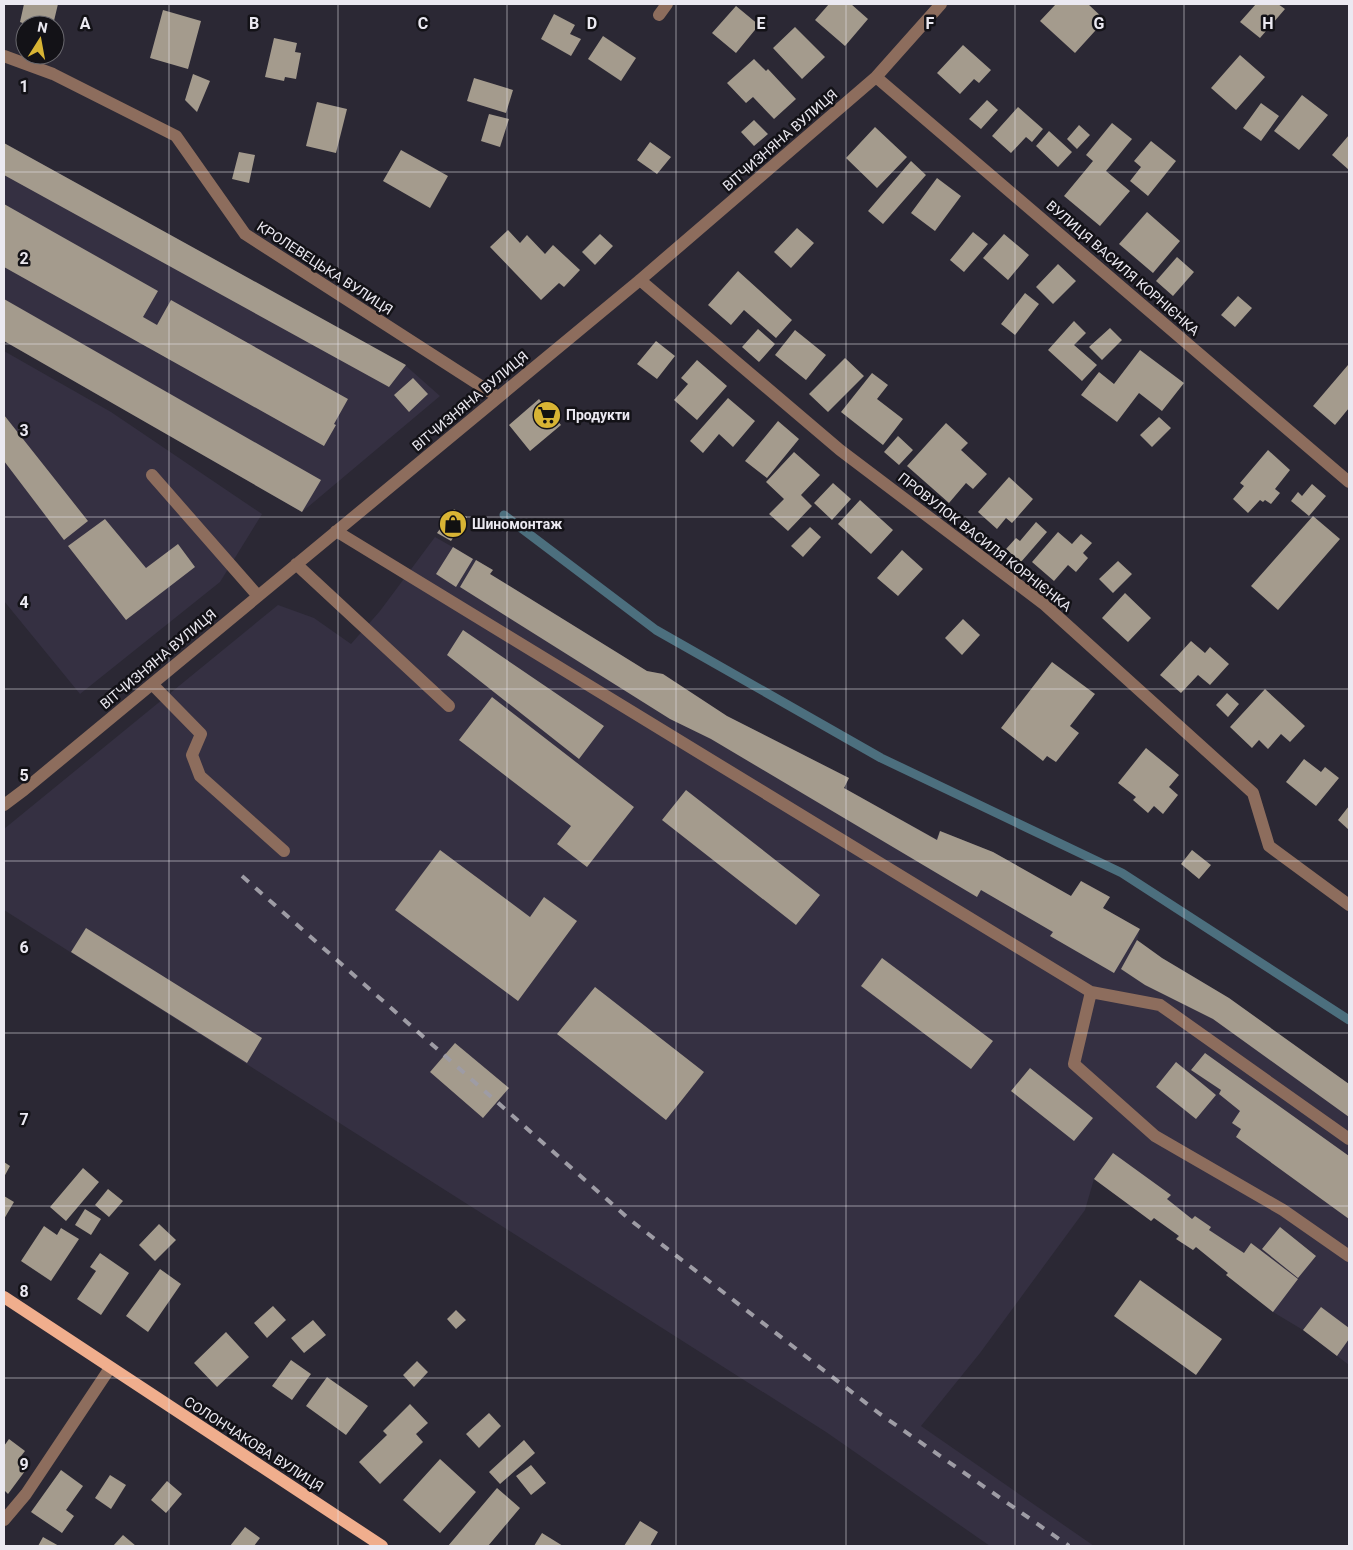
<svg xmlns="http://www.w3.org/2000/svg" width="1353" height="1550" viewBox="0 0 1353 1550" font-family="Roboto,sans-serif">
  <rect width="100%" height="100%" fill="#2b2834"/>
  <path fill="#353042" d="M4,143L405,365L440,396L302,512L4,341Z
    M4,351L111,412L262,514L220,582L80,694L4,601Z
    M435,537L493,570L490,574L647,671L663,674L727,716L849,778L844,788L936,839L940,831L993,852L1071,896L1081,881L1110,897L1103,908L1140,929L1137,940L1162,958L1229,998L1349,1084V1365L1303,1330L1273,1312L1226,1275L1228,1273L1196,1247L1193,1250L1176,1239L1178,1235L1154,1218L1151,1221L1094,1179L1085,1210L980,1353L921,1426L1094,1546H990L826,1432L4,910V829L278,605L314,618L351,644L380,611Z"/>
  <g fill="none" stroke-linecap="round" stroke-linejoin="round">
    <path stroke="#4c6f7e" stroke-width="9" d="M504,515L656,630L881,758L1122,873L1349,1020"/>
  </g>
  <path fill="#a49b8d" d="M24,4H58L53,25H27L20,22Z
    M829,4H851L868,19L845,46L815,20Z
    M1056,4H1088L1105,20L1075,53L1040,21Z
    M1256,4H1278L1285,9L1260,38L1240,22Z
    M736,6L759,25L736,53L712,33Z
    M163,10L201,21L188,69L150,58Z
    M554,14L575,25L570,34L581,39L571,56L541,39Z
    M795,27L825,57L802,79L773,48Z
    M603,36L636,58L621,81L588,59Z
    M274,38L297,43L295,52L301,53L296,79L285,77L284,81L265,77Z
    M963,45L991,70L979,83L974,79L960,94L937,73Z
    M1240,55L1265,77L1236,110L1211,88Z
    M754,59L766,71L768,69L796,99L774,119L753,97L746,103L727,83Z
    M193,74L210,81L197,112L185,100Z
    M474,78L513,90L506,113L467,101Z
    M1302,95L1328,115L1299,150L1274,131Z
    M987,100L998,110L981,129L969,119Z
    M317,102L347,109L336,153L306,146Z
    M1261,103L1279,116L1261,141L1243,128Z
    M1018,107L1043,129L1032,142L1026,137L1011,153L992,136Z
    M489,114L509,119L500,147L481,141Z
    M754,120L768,134L754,146L741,132Z
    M1112,123L1132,139L1106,171L1130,191L1100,226L1064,196L1093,161L1086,155Z
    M1079,125L1090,135L1077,149L1067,139Z
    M875,127L907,157L877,188L846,158Z
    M1049,131L1072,152L1058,167L1036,146Z
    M1349,135V170L1332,155Z
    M1151,141L1176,161L1148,196L1130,181L1141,167L1134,161Z
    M650,142L671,157L657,174L637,160Z
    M4,143L406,365L389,387L4,175Z
    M401,150L448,176L430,208L383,181Z
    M239,152L255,155L249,183L232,179Z
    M911,161L926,175L883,224L868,211Z
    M937,178L961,196L935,231L911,213Z
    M4,204L158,291L143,317L157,325L171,300L348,399L334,424L336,425L324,446L4,267Z
    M1147,212L1180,241L1153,273L1119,244Z
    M797,228L814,243L791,268L774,252Z
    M508,230L520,243L527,235L545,254L553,245L580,270L564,287L559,283L541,300L490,247Z
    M973,232L988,244L964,272L950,260Z
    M600,234L613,246L595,265L582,252Z
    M1004,234L1029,255L1008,280L983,258Z
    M1177,257L1194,272L1173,296L1156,281Z
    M1058,264L1076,281L1053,304L1036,287Z
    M738,271L792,320L776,338L744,310L731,325L708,305Z
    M1025,293L1039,304L1015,335L1001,324Z
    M1238,296L1252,308L1235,327L1221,315Z
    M4,299L321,480L302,512L4,341Z
    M1074,321L1086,333L1074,345L1097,365L1082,381L1048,350Z
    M1110,328L1122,340L1102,360L1089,347Z
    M758,329L775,344L759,362L742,347Z
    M795,330L826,355L806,380L775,355Z
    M656,341L675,356L657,379L637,364Z
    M1140,350L1184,383L1162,411L1139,393L1117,422L1081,395L1099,372L1114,384Z
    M845,358L864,376L828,412L809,394Z
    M697,360L727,386L697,420L674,400L688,384L681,378Z
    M1348,365L1349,366V408L1335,425L1313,406Z
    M872,373L888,385L877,399L903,419L883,445L841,412Z
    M413,378L428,394L409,412L394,395Z
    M728,398L755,421L733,447L719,434L703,453L690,441Z
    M539,399L561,425L530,451L509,425Z
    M4,415L88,521L64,540L4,461Z
    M1159,417L1171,428L1152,447L1140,435Z
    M778,421L799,439L767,478L745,461Z
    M946,423L968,443L961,450L987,474L973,489L966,483L949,503L907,466Z
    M898,436L913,450L899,465L884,452Z
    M1268,450L1290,470L1275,489L1280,493L1271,504L1265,500L1263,502L1260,500L1248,513L1233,499L1244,486L1240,483Z
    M794,452L820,475L801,495L812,506L788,531L769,514L784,499L766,482Z
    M1009,477L1033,499L1012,523L1006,518L997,529L978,512Z
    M833,483L851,499L832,520L814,503Z
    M1312,484L1326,496L1309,516L1291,501L1298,492L1302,496Z
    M860,500L893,530L871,554L838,524Z
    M454,509L467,517L451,541L437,533Z
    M1313,516L1340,539L1278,610L1251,586Z
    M105,519L146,568L178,544L195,567L126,620L68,546Z
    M1036,522L1047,532L1021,562L1006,549L1016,538L1020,541Z
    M810,527L821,537L803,557L791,546Z
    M1058,532L1072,544L1081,534L1092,543L1083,553L1088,558L1076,572L1068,565L1054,581L1032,562Z
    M453,547L473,559L456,587L436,574Z
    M902,550L923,569L898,596L877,578Z
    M476,560L493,570L490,574L647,671L663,674L727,716L849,778L844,788L937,840L940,831L993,852L1071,896L1081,881L1110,897L1103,908L1140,929L1114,973L1050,936L1053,932L981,890L977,897L711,739L670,719L460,587Z
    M1118,561L1132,574L1113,593L1099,579Z
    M1125,593L1151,618L1128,642L1102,618Z
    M963,619L980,635L962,655L945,638Z
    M463,630L604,726L579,759L447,655Z
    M1191,641L1205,653L1210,647L1229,664L1210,685L1198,675L1181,693L1160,675Z
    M1052,662L1095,694L1070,726L1079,733L1056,762L1047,756L1043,761L1001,728Z
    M1265,689L1305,726L1290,742L1281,734L1268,749L1259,740L1252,748L1230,727Z
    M1227,693L1239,704L1228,717L1216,705Z
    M492,697L634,807L587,867L557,844L571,826L459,740Z
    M1146,748L1179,775L1169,787L1178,795L1163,814L1154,806L1148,813L1133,800L1136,797L1118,783Z
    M1304,759L1321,772L1325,767L1339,778L1316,806L1286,782Z
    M686,790L820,895L796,925L662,820Z
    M1349,806V830L1338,820Z
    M440,850L530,917L544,897L577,921L518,1001L395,910Z
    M1192,850L1211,865L1199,879L1181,864Z
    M86,928L262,1038L247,1063L71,952Z
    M1137,940L1162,958L1229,998L1349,1084V1117L1213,1019L1145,985L1121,969Z
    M882,958L993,1041L971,1069L861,986Z
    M595,987L704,1072L666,1120L557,1034Z
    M455,1043L509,1088L483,1118L430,1072Z
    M1205,1053L1349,1156V1219L1236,1137L1241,1129L1232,1123L1240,1111L1219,1094L1221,1090L1191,1070Z
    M1176,1062L1216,1095L1196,1119L1156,1087Z
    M1030,1068L1093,1118L1074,1141L1011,1091Z
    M1113,1153L1171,1195L1167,1199L1192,1219L1195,1216L1211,1227L1209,1230L1244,1253L1251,1243L1298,1279L1273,1312L1226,1275L1228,1273L1196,1247L1193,1250L1176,1239L1179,1236L1154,1218L1151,1221L1094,1179Z
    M4,1162L10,1166L4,1177Z
    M83,1168L99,1182L66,1221L50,1207Z
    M108,1189L123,1201L109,1217L95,1205Z
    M4,1196L14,1202L4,1219Z
    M85,1209L101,1219L91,1235L75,1225Z
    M159,1224L176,1240L155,1261L139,1245Z
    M44,1226L57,1235L61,1228L79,1239L51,1281L21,1261Z
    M1280,1227L1316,1256L1298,1278L1262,1249Z
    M100,1253L129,1273L101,1315L77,1299L96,1271L90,1267Z
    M160,1269L181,1284L148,1332L126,1316Z
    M1140,1280L1222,1339L1196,1375L1114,1316Z
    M273,1306L286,1320L267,1338L254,1323Z
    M1321,1307L1349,1328V1339L1337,1356L1303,1330Z
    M456,1310L466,1320L456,1329L447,1319Z
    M313,1320L326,1335L304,1353L291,1338Z
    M226,1332L249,1357L217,1387L194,1363Z
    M291,1360L311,1374L292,1400L272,1386Z
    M417,1361L428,1372L414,1387L403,1375Z
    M327,1377L368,1406L346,1435L306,1406Z
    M410,1404L428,1423L416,1434L423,1442L380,1484L359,1462L387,1435L383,1431Z
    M489,1413L501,1426L479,1448L466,1434Z
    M9,1439L25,1451L18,1460L28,1467L8,1494L4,1490V1446Z
    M524,1440L535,1453L500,1484L489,1472Z
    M440,1459L476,1492L440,1533L403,1500Z
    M531,1465L546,1483L531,1495L516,1476Z
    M61,1470L83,1486L66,1510L74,1516L62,1533L31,1512Z
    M110,1475L126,1485L111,1509L95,1498Z
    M167,1481L182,1494L166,1513L151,1500Z
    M497,1488L520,1508L488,1546H448Z
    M640,1521L658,1532L650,1546H624Z
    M245,1527L260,1538L254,1546H230Z
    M542,1533L563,1546H534Z
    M123,1535L136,1546H113Z
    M43,1537L59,1546H38Z"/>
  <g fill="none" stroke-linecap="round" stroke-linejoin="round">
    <path stroke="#8d6d5d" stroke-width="12" d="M659,15L667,4
      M4,56L53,74L176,136L245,234L498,397
      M876,77L1349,482
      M640,280L840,450L1045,605L1253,793L1269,846L1349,905
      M152,475L258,596
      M336,531L1091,992L1074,1064L1155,1136L1283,1210L1349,1256
      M296,564L449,706
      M152,684L201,734L192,755L200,776L284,851
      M4,805L24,790L640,280L876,77L941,4
      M1091,992L1160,1005L1349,1139
      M4,1520L26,1494L110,1368"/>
    <path stroke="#f0ae8d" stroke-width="12" d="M4,1297L382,1546"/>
    <path stroke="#9e9ca5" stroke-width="4" stroke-dasharray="9 9" stroke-linecap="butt" d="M242,876L629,1219L880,1414L1069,1546"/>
  </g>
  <path fill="none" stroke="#ebe9f1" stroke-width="1" stroke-opacity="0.55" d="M169,4V1546M338,4V1546M507,4V1546M676,4V1546M846,4V1546M1015,4V1546M1184,4V1546M4,172H1349M4,344H1349M4,517H1349M4,689H1349M4,861H1349M4,1033H1349M4,1206H1349M4,1378H1349"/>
  <defs>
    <symbol id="supermarket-disc" viewBox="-11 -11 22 22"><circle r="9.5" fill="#d8b434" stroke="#131217"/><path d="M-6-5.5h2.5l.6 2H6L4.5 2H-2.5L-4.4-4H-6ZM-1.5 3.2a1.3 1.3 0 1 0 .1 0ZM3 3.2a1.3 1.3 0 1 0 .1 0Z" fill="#111"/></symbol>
    <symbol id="shop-disc" viewBox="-11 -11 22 22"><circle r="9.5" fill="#d8b434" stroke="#131217"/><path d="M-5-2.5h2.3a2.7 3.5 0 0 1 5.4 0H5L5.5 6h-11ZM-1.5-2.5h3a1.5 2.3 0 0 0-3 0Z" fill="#111"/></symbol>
  </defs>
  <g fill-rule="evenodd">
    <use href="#supermarket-disc" x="531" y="399" width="32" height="32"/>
    <use href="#shop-disc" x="437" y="508" width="32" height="32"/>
  </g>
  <g text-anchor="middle" stroke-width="5" stroke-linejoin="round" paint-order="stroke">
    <g font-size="14" fill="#ebe9f1" stroke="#131217">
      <text transform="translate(780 140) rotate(-41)" y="5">ВІТЧИЗНЯНА ВУЛИЦЯ</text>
      <text transform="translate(325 268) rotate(33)" y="5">КРОЛЕВЕЦЬКА ВУЛИЦЯ</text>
      <text transform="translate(1123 268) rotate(41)" y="5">ВУЛИЦЯ ВАСИЛЯ КОРНІЄНКА</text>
      <text transform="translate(470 401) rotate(-40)" y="5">ВІТЧИЗНЯНА ВУЛИЦЯ</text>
      <text transform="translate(985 542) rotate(38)" y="5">ПРОВУЛОК ВАСИЛЯ КОРНІЄНКА</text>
      <text transform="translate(158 659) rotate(-40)" y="5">ВІТЧИЗНЯНА ВУЛИЦЯ</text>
      <text transform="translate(254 1444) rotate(33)" y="5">СОЛОНЧАКОВА ВУЛИЦЯ</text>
    </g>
    <g font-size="14" font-weight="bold" fill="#ebe9f1" stroke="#131217" text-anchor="start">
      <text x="566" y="420">Продукти</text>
      <text x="472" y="529">Шиномонтаж</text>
    </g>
  </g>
  <g font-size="16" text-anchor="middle" font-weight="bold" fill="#ebe9f1" stroke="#131217" stroke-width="5" stroke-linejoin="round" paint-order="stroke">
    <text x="85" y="29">A</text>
    <text x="254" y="29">B</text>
    <text x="423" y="29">C</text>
    <text x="592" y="29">D</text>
    <text x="761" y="29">E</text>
    <text x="930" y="29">F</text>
    <text x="1099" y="29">G</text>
    <text x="1268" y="29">H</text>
    <text x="24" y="92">1</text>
    <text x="24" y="264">2</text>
    <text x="24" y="436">3</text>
    <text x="24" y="608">4</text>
    <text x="24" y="781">5</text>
    <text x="24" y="953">6</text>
    <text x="24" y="1125">7</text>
    <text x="24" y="1297">8</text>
    <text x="24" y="1470">9</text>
  </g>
  <rect width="1353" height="1550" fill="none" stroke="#ebe9f1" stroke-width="10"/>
  <g transform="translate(40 40) rotate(11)"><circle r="24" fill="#131217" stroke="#69686e"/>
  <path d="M0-4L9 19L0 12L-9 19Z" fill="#d8b434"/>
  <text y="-8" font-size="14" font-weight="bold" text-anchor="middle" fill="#ebe9f1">N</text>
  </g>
</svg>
